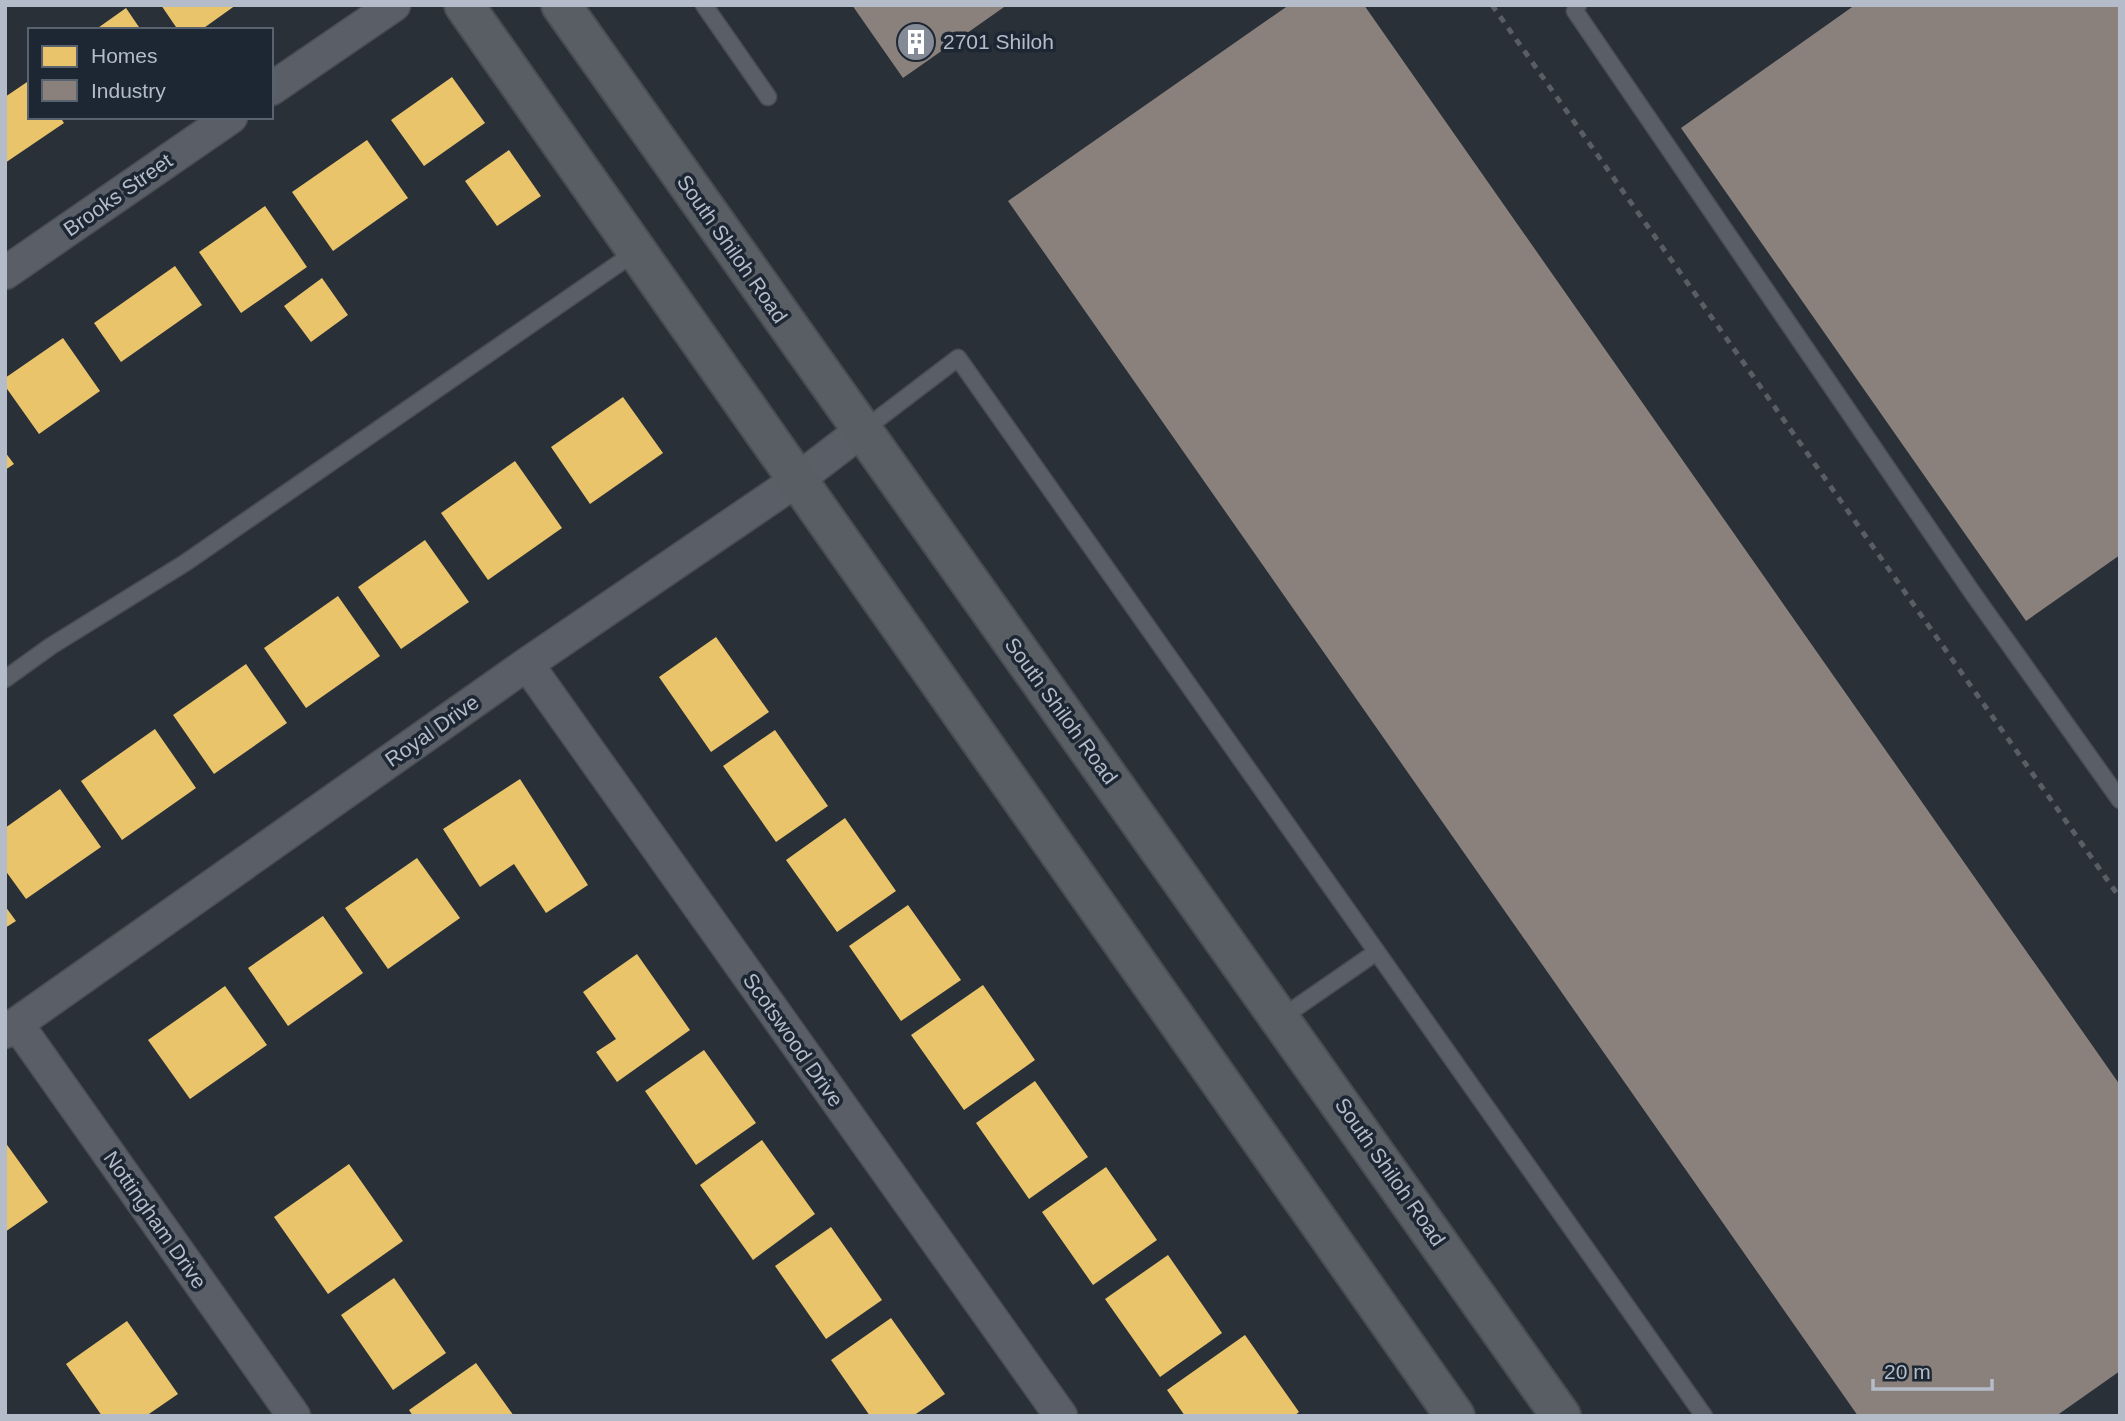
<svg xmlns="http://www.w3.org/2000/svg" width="2125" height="1421" viewBox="0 0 2125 1421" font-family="Arial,sans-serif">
  <rect width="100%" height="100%" fill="#2a3038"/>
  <path fill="#e9c46a" d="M161,5H236L201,30H178Z
    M126,8L141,30H95Z
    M452,77L485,123L424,166L391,120Z
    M30,80V117H60L64,123L5,163V97Z
    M367,140L408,198L333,251L292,192Z
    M509,150L541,196L497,226L465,181Z
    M265,206L307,267L241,313L199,252Z
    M175,266L202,305L121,362L94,323Z
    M322,278L348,315L311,342L284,306Z
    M63,338L100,391L39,434L5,386V378Z
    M623,397L663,453L590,504L551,447Z
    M5,452L14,464L5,470Z
    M515,461L562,528L488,580L441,513Z
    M425,540L469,602L401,649L358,587Z
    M338,596L380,656L306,708L264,648Z
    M716,637L769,712L711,752L659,677Z
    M246,664L287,723L214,774L173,715Z
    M155,729L196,788L122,840L81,781Z
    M775,730L828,806L776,842L723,766Z
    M520,779L588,885L546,913L514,864L480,887L443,829Z
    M60,789L101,847L26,899L5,870V828Z
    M845,818L896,891L837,932L786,860Z
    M417,858L460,918L388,969L345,908Z
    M908,905L961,980L901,1021L849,946Z
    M5,906L16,921L5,928Z
    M323,916L363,973L288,1026L248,968Z
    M637,954L690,1030L617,1082L596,1052L616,1039L583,992Z
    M983,985L1035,1060L964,1110L911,1035Z
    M225,986L267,1045L190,1099L148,1040Z
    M704,1050L756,1123L696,1165L645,1091Z
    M1035,1081L1088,1157L1029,1199L976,1123Z
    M762,1140L815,1214L753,1260L700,1185Z
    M5,1142L48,1202L5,1232Z
    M349,1164L403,1241L328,1294L274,1217Z
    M1106,1167L1157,1240L1093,1285L1042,1212Z
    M831,1227L882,1300L826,1339L775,1266Z
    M1168,1255L1222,1333L1160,1377L1105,1299Z
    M394,1278L446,1353L393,1390L341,1315Z
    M891,1318L945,1394L913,1416H870L831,1360Z
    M127,1321L178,1394L146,1416H102L66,1364Z
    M1245,1335L1299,1412L1294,1416H1185L1167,1390Z
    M476,1363L514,1416H413L409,1410Z"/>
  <path fill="#8a817c" d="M852,5H1007L903,78Z
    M1289,5H1364L2120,1085V1371L2056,1416H1858L1008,201Z
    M1855,5H2120V555L2026,621L1681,128Z"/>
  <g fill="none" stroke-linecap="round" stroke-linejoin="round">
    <defs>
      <path id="service" d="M704,5L768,97
        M1578,5L1575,11L1974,595L2120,800
        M862,431L958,358L1704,1416
        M5,679L51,646L185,563L637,251
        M1281,1018L1375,953"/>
      <path id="minor" d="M271,89L394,5
        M5,273L231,117
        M527,664L1061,1416
        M17,1024L294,1416
        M5,1032L527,664L797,480L861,431"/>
      <path id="secondary" d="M464,5L1455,1416
        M561,5L1561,1416"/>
    </defs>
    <use href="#service" stroke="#484c53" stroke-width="19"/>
    <use href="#minor" stroke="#484c53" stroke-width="35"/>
    <use href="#secondary" stroke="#484c53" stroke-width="42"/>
    <use href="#service" stroke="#5a5e66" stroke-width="16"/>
    <use href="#minor" stroke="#5a5e66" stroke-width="32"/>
    <use href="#secondary" stroke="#595d64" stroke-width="38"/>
    <path stroke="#595d64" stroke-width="5" stroke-dasharray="7 7" stroke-linecap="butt" d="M1492,5L2120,898"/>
  </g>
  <defs>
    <symbol id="building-disc" viewBox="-11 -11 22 22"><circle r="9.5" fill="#848b96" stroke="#1d2633"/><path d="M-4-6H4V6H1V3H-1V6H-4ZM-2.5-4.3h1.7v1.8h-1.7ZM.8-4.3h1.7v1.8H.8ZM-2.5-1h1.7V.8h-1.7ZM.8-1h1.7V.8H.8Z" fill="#fff"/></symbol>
  </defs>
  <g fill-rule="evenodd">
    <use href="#building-disc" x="894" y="20" width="44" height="44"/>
  </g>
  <g text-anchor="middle" stroke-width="7" stroke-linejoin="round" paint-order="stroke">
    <g font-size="21" fill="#b4bcc9" stroke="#1d2633" text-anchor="start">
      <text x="943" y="49">2701 Shiloh</text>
    </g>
    <g font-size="21" fill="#b4bcc9" stroke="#1d2633">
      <text transform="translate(118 195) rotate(-35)" y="7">Brooks Street</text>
      <text transform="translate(732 249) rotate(55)" y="7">South Shiloh Road</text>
      <text transform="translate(1061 711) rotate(54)" y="7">South Shiloh Road</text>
      <text transform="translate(432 731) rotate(-35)" y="7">Royal Drive</text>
      <text transform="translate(793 1040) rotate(55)" y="7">Scotswood Drive</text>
      <text transform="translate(1390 1172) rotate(55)" y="7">South Shiloh Road</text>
      <text transform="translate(155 1220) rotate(55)" y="7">Nottingham Drive</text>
    </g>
  </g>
  <rect width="2125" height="1421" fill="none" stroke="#b4bcc9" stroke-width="14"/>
  <rect x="28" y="28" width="245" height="91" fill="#1d2633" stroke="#59626f" stroke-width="2"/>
  <rect x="42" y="46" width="35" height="21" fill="#e9c46a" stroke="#59626f" stroke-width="2"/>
  <text x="91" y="63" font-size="21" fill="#b4bcc9">Homes</text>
  <rect x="42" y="80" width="35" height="21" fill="#8a817c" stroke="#59626f" stroke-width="2"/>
  <text x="91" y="98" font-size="21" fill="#b4bcc9">Industry</text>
  <path d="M1873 1379v10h119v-10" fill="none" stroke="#b4bcc9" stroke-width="3.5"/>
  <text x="1884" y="1379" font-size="21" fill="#b4bcc9" stroke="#1d2633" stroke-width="5" paint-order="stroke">20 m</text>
</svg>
